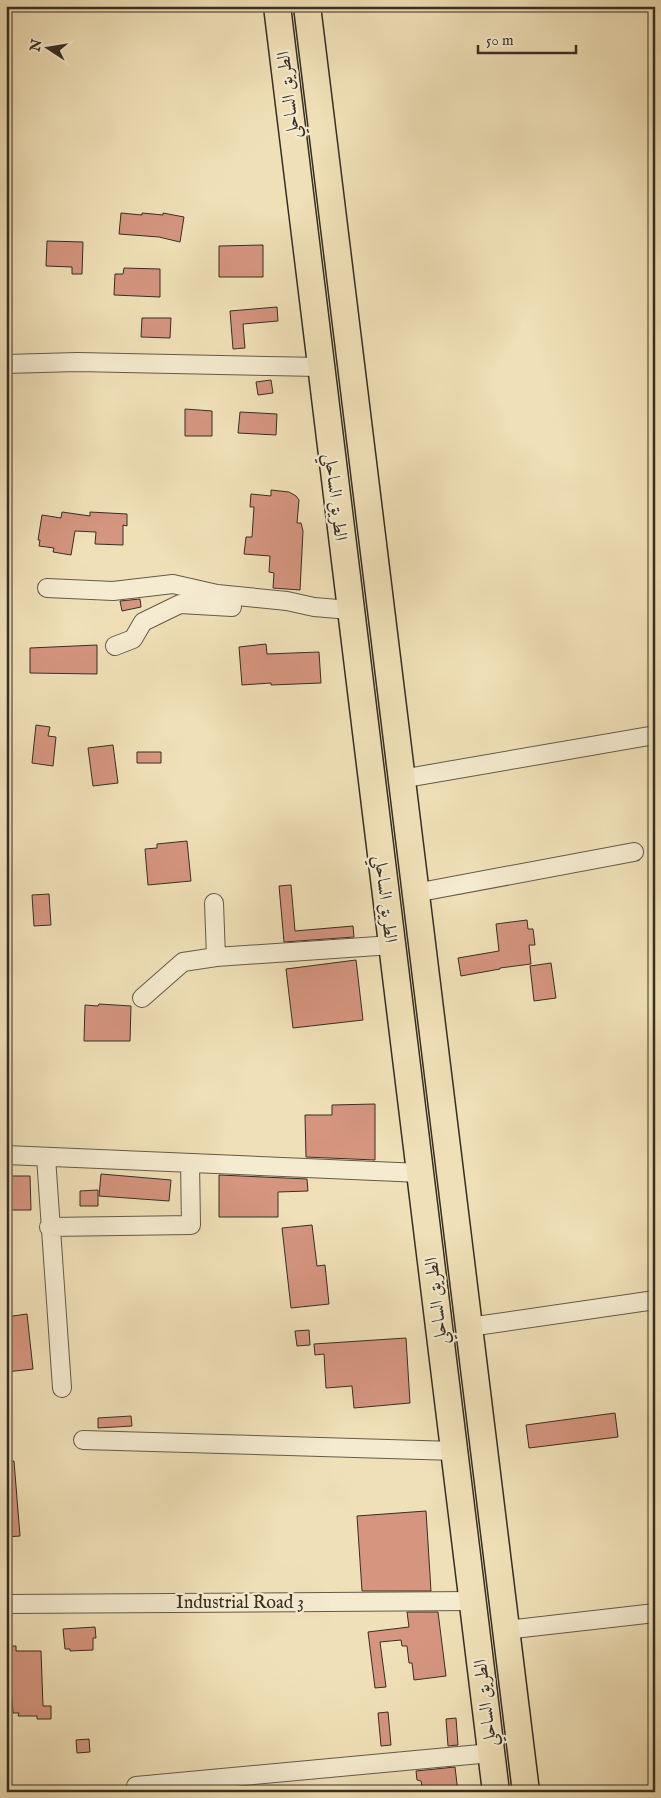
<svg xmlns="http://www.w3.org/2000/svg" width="661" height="1798" viewBox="0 0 661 1798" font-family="'IM FELL English',Amiri,serif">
  <rect width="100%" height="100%" fill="#f0e0b7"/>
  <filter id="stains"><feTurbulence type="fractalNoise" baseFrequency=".004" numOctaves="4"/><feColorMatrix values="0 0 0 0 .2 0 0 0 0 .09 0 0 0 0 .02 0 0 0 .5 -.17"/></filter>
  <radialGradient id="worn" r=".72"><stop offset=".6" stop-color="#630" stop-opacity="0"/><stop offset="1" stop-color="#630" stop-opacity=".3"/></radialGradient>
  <path fill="#d5957f" stroke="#372e23" d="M121,213L142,215V213L163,215V213L184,217L180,242L159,237L119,234Z
    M47,241L83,242L82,274H72V267L46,266Z
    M263,245V277H219V246Z
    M124,268L160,269V297L114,295L115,274H123Z
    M277,307L278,321L243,324L245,348L233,349L230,311Z
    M142,318H171L170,338L141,337Z
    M271,380L273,393L258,395L256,382Z
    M185,409L212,411V436H185Z
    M240,412L277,414L276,435L238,433Z
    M271,490L289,492L296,496L299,500L297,523H301L303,531L300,590L273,588L274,573L269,572L270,556L244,554L246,537H252L254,507H250L251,494L271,496Z
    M62,512L90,516V512L127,514V526L123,525V545L95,544L96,532L75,531L71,555L53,552L54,548L39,546L40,540H38L42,515L61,518Z
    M140,599L141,607L122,611L120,601Z
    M266,644L267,654L319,652L321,683L271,685V683L242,685L239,647Z
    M97,645V674L30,673V648Z
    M36,725L50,727L48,736L56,737L53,766L32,763Z
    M113,745L118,783L93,786L88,748Z
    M137,752H161V763H137Z
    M187,841L191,881L148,885L145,849L157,848V844Z
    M291,885L295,931L353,926L354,937L284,942L279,886Z
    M49,894L51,925L34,926L32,895Z
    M527,920L528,929H533L535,945H529L531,964L500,968V969L461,976L458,958L499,951L496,924Z
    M356,960L363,1020L293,1028L286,969Z
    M551,963L556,998L534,1001L530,966Z
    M99,1004L131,1006L130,1041H84L85,1005L98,1006Z
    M375,1104V1160L306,1157L305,1115H332V1105Z
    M101,1174L171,1180L169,1201L99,1196Z
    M219,1175L307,1179L308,1191L278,1192V1217H219Z
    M6,1176H30L31,1210H6Z
    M98,1190V1206H80V1191Z
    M312,1225L317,1266L325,1265L329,1304L291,1308L282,1228Z
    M27,1314L33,1369L6,1372V1317Z
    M309,1330L310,1345L297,1346L295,1331Z
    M406,1338L410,1403L354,1408L352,1386L326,1388L324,1354L315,1355L314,1344Z
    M615,1413L618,1437L529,1448L526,1425Z
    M131,1416L132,1426L98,1428V1418Z
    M6,1461H14L20,1536L6,1537Z
    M426,1511L431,1591H362L357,1516Z
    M407,1612H438L446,1676L414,1680L412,1663H409L407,1646H402L401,1640L380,1642L386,1687L375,1688L368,1632L409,1627Z
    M95,1627L96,1638H93V1650L70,1651V1649H65L63,1629Z
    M6,1646H16V1651H41L43,1706H51V1719H37V1716H18L19,1713H13L10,1675H7Z
    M388,1712L391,1745L381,1746L378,1713Z
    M456,1718L458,1745L448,1746L446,1719Z
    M89,1739L90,1752L77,1753L76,1740Z
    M455,1767L458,1792H423L421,1781L417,1780L416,1771Z"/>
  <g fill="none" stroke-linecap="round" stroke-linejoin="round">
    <defs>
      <path id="minor" d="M6,364L77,362L320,367
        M47,588L113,591L173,584L217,594L287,601L314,607L350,610
        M115,646L133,639L143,622L180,604L232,607
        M401,779L655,735
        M415,893L634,852
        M214,903L216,957
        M142,998L183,962L216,957L392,945
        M6,1155L421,1173
        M46,1157L62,1388
        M49,1227L191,1225L190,1163
        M469,1327L655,1300
        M83,1440L455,1451
        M6,1604L473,1601
        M506,1630L655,1613
        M136,1786L491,1753"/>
      <path id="highway" d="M277,6L496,1792
        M307,6L526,1792"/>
    </defs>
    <use href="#minor" stroke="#655a48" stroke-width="20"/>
    <use href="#highway" stroke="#372e23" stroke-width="29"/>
    <use href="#minor" stroke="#f5ebd0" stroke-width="18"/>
    <use href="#highway" stroke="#f0e0b7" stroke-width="26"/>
  </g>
  <g text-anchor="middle" stroke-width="4.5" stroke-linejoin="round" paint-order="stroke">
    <g font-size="18" fill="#372e23" stroke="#f5ebd0">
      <text transform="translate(288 95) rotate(-97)" y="6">الطريق الساحلي</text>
      <text transform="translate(336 497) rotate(83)" y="6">الطريق الساحلي</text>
      <text transform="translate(386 899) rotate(83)" y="6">الطريق الساحلي</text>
      <text transform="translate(436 1301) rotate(-97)" y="6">الطريق الساحلي</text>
      <text x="240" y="1608">Industrial Road 3</text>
      <text transform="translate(485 1703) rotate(-97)" y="6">الطريق الساحلي</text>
    </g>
  </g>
  <rect width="661" height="1798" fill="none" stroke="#f0e0b7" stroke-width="25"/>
  <rect x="8" y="8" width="646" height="1783" fill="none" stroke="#372e23" stroke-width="2.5"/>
  <rect x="12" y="12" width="636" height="1773" fill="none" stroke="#372e23"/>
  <g transform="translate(48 48) rotate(282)" stroke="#f5ebd0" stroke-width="4" paint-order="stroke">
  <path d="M0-4L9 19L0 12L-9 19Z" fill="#372e23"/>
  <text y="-8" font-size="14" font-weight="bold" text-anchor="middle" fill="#372e23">N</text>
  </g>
  <path d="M478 45v8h98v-8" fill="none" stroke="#372e23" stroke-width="2.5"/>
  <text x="486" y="45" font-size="15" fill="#372e23" stroke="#f5ebd0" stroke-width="4" paint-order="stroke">50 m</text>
  <rect width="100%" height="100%" filter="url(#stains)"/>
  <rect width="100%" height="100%" fill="url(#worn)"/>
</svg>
